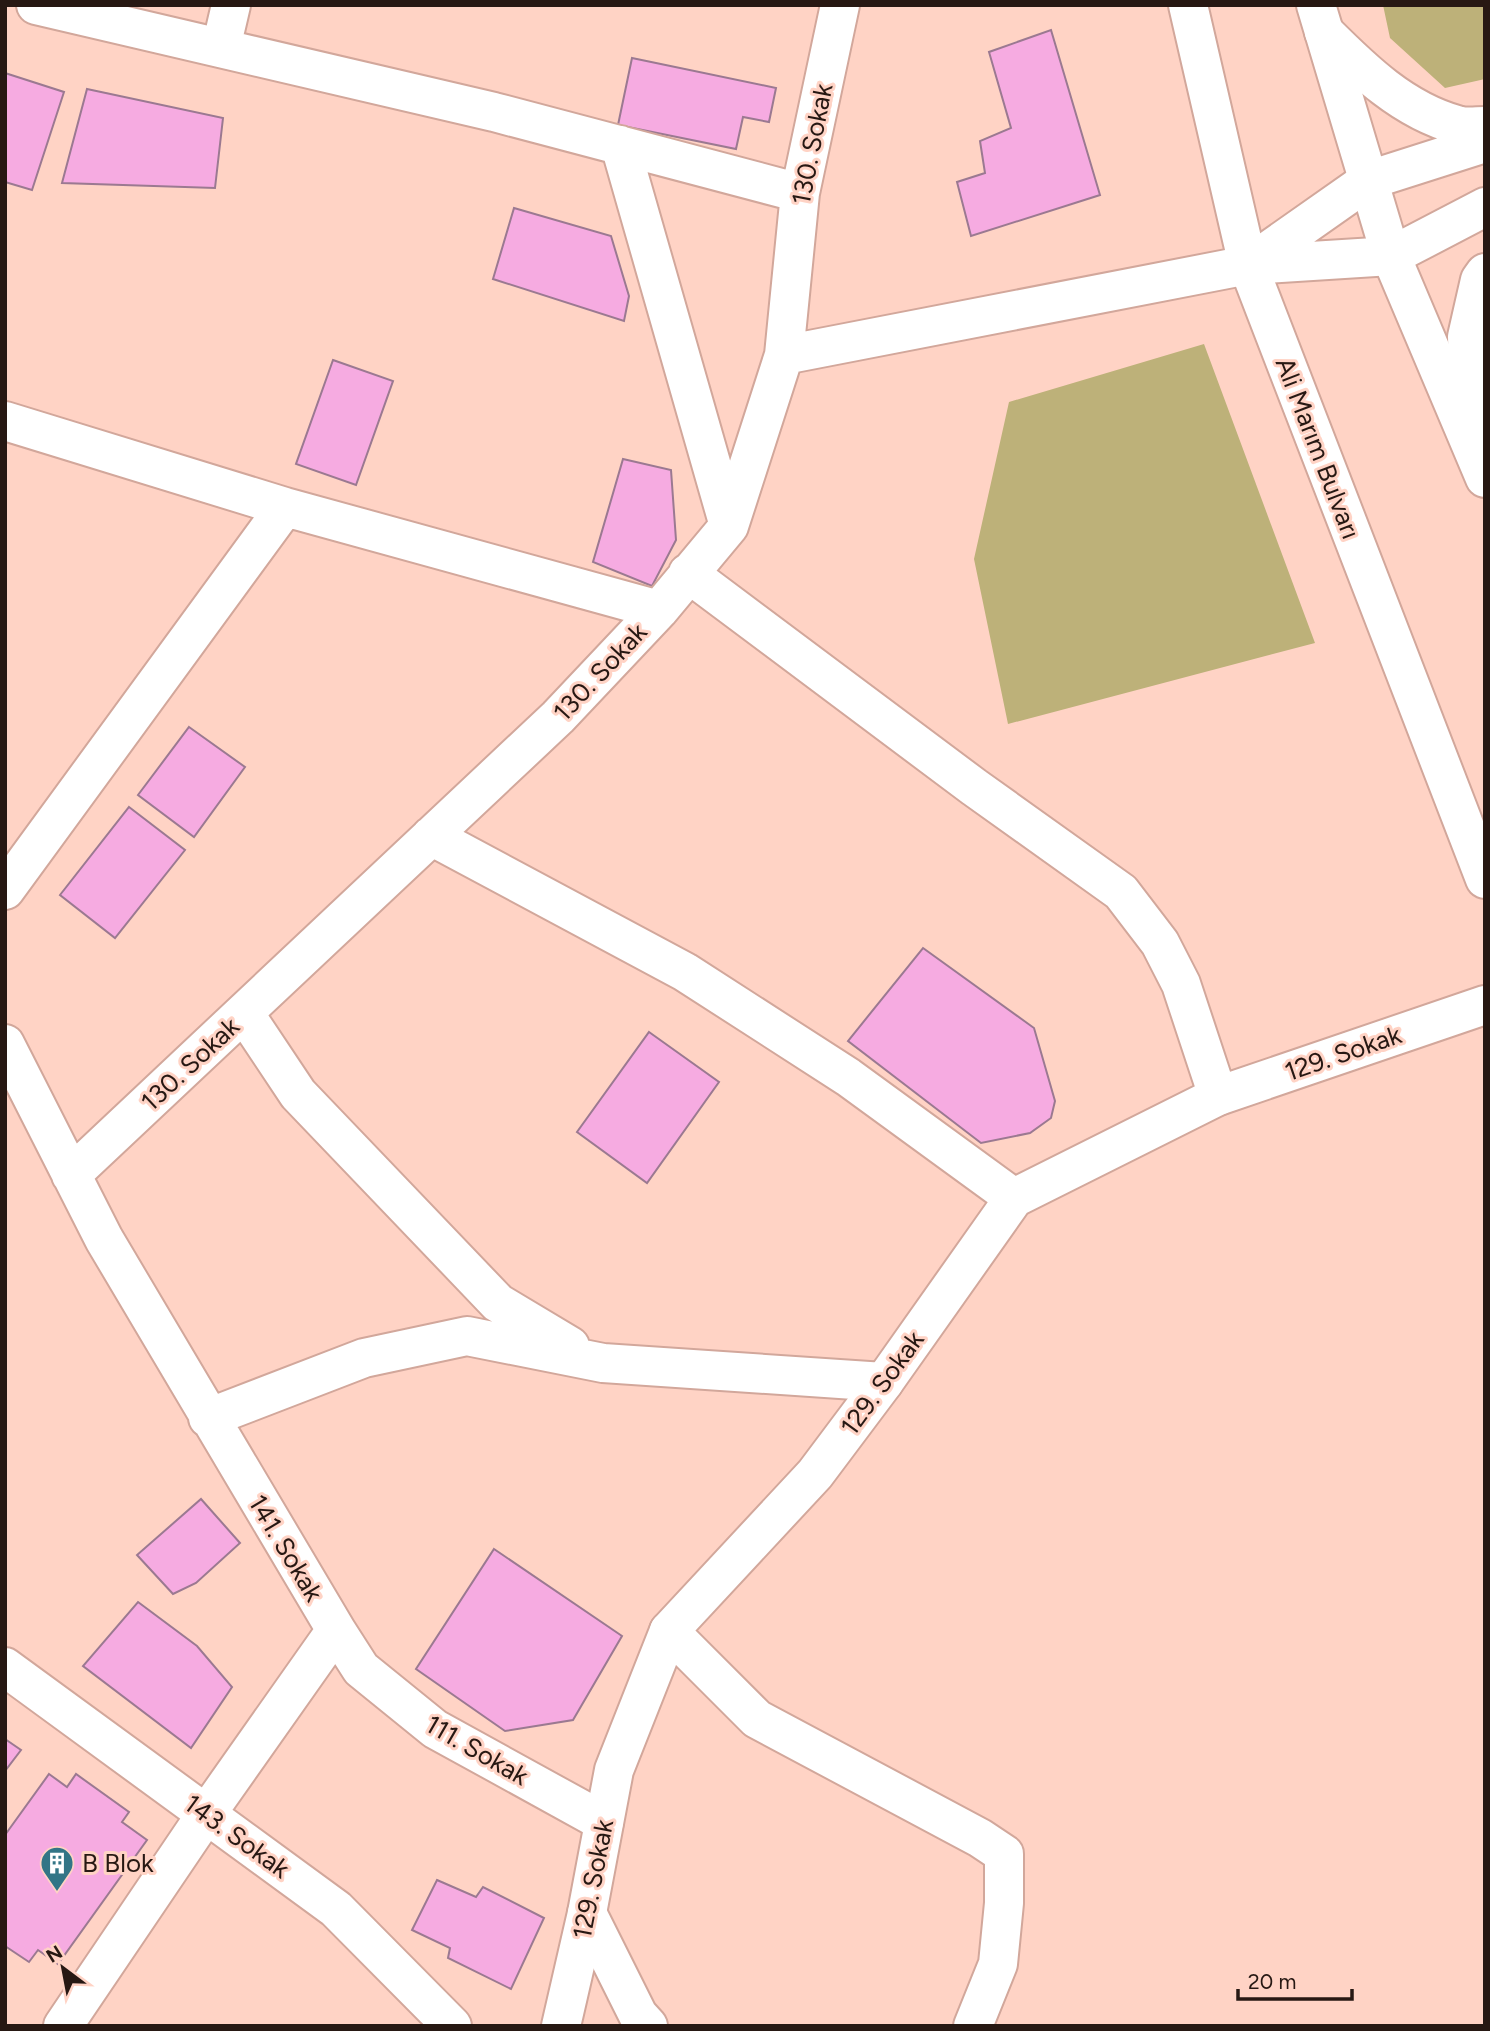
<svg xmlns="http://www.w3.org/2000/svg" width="1490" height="2031" viewBox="0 0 1490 2031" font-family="Figtree,sans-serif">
  <rect width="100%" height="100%" fill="#ffd3c5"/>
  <path fill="#bdb179" d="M1383,5H1485V79L1445,88L1390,38Z
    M1204,344L1315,643L1008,724L974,559L1009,402Z"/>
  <path fill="#f6abe1" stroke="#9b7991" stroke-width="2" d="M1051,30L1100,195L971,236L957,182L985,173L980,141L1011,128L989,52Z
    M632,58L776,88L769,122L743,117L736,149L618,125Z
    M5,73L64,92L32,190L5,182Z
    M87,89L223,118L215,188L62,183Z
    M514,208L611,236L629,296L624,321L493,279Z
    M333,360L393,381L356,485L296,464Z
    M623,459L671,470L676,540L652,586L593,562Z
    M189,727L245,767L194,837L138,795Z
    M129,807L185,850L115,938L60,895Z
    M923,948L1034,1028L1055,1101L1051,1118L1030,1133L981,1143L848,1041Z
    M649,1032L719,1082L647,1183L577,1132Z
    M201,1499L240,1543L196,1583L173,1594L137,1555Z
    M494,1549L622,1636L573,1720L505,1731L416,1669Z
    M138,1602L197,1646L232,1687L191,1748L83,1666Z
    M5,1739L21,1750L5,1771Z
    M49,1774L67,1787L76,1774L129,1812L122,1822L147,1840L58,1964L38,1950L29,1962L5,1946V1835Z
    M437,1880L476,1897L483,1887L544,1918L511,1989L448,1958L450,1948L412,1930Z"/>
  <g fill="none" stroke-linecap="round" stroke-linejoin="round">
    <defs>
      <path id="street" d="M36,5L494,112L800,193
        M221,48L231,5
        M620,145L729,526
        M784,355L1248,265
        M5,421L285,507L659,610
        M688,573L974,787L1121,892L1160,943L1181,984L1218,1096
        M431,836L685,972L848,1077L1014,1198
        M5,890L285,507
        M244,1013L298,1094L498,1303L570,1346
        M5,1044L104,1239L336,1630L207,1813L63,2026
        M71,1175L558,717L659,610L729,526L784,355L800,193L840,5
        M208,1418L364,1358L467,1336L603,1363L884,1382
        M336,1630L361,1669L435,1729L604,1822
        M669,1631L757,1719L980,1838L1004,1854V1903L998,1964L973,2026
        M5,1667L336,1909L452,2026
        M587,1913L638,2015L648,2026"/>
      <path id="secondary" d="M1324,32C1363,71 1403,110 1457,125C1466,128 1476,126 1485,126
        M1248,265L1369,180L1485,143
        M1248,265L1391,256L1485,207
        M1471,441L1467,337L1480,280L1485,273
        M561,2026L587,1913L614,1770L669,1631L815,1474L884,1382L1014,1198L1218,1096L1485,1005"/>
      <path id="primary" d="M1188,5L1248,265L1485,879
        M1316,5L1391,256L1485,478"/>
    </defs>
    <use href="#street" stroke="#d2a79b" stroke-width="42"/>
    <use href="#secondary" stroke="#d2a79b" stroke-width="42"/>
    <use href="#primary" stroke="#d2a79b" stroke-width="42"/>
    <use href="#street" stroke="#fff" stroke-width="38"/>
    <use href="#secondary" stroke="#fff" stroke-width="38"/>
    <use href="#primary" stroke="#fff" stroke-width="38"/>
  </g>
  <defs>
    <symbol id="building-pin" viewBox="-11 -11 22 30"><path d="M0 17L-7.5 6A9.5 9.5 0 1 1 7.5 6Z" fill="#327586" stroke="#ffd3c5"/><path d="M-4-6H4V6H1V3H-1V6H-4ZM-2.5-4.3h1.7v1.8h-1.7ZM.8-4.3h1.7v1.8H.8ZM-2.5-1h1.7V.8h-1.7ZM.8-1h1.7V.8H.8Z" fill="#fff"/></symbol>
  </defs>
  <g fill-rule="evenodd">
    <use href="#building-pin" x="38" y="1844" width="38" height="52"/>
  </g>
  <g text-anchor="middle" stroke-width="6" stroke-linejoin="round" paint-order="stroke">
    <g font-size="26" fill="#271813" stroke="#ffd3c5">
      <text transform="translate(812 144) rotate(-79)" y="9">130. Sokak</text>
      <text transform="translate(1318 448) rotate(69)" y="9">Ali Marım Bulvarı</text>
      <text transform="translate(600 672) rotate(-47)" y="9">130. Sokak</text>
      <text transform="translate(1343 1053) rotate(-19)" y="9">129. Sokak</text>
      <text transform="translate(190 1064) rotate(-43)" y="9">130. Sokak</text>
      <text transform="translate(882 1383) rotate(-54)" y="9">129. Sokak</text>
      <text transform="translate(286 1548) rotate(59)" y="9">141. Sokak</text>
      <text transform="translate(477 1750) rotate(30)" y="9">111. Sokak</text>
      <text transform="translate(237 1836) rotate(36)" y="9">143. Sokak</text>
      <text transform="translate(593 1879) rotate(-79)" y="9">129. Sokak</text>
    </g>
    <g font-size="26" fill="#271813" stroke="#ffd3c5" text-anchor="start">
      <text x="82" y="1872">B Blok</text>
    </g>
  </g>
  <rect width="1490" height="2031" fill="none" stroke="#271813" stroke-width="14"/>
  <g transform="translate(63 1968) rotate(328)" stroke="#ffd3c5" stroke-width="5" paint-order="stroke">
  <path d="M0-5L12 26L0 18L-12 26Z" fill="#271813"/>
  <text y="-10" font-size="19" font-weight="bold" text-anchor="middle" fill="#271813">N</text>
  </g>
  <path d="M1238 1989v10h114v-10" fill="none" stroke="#271813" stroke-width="3.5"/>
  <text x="1248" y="1989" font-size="21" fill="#271813" stroke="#ffd3c5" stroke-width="5" paint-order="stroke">20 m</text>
</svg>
